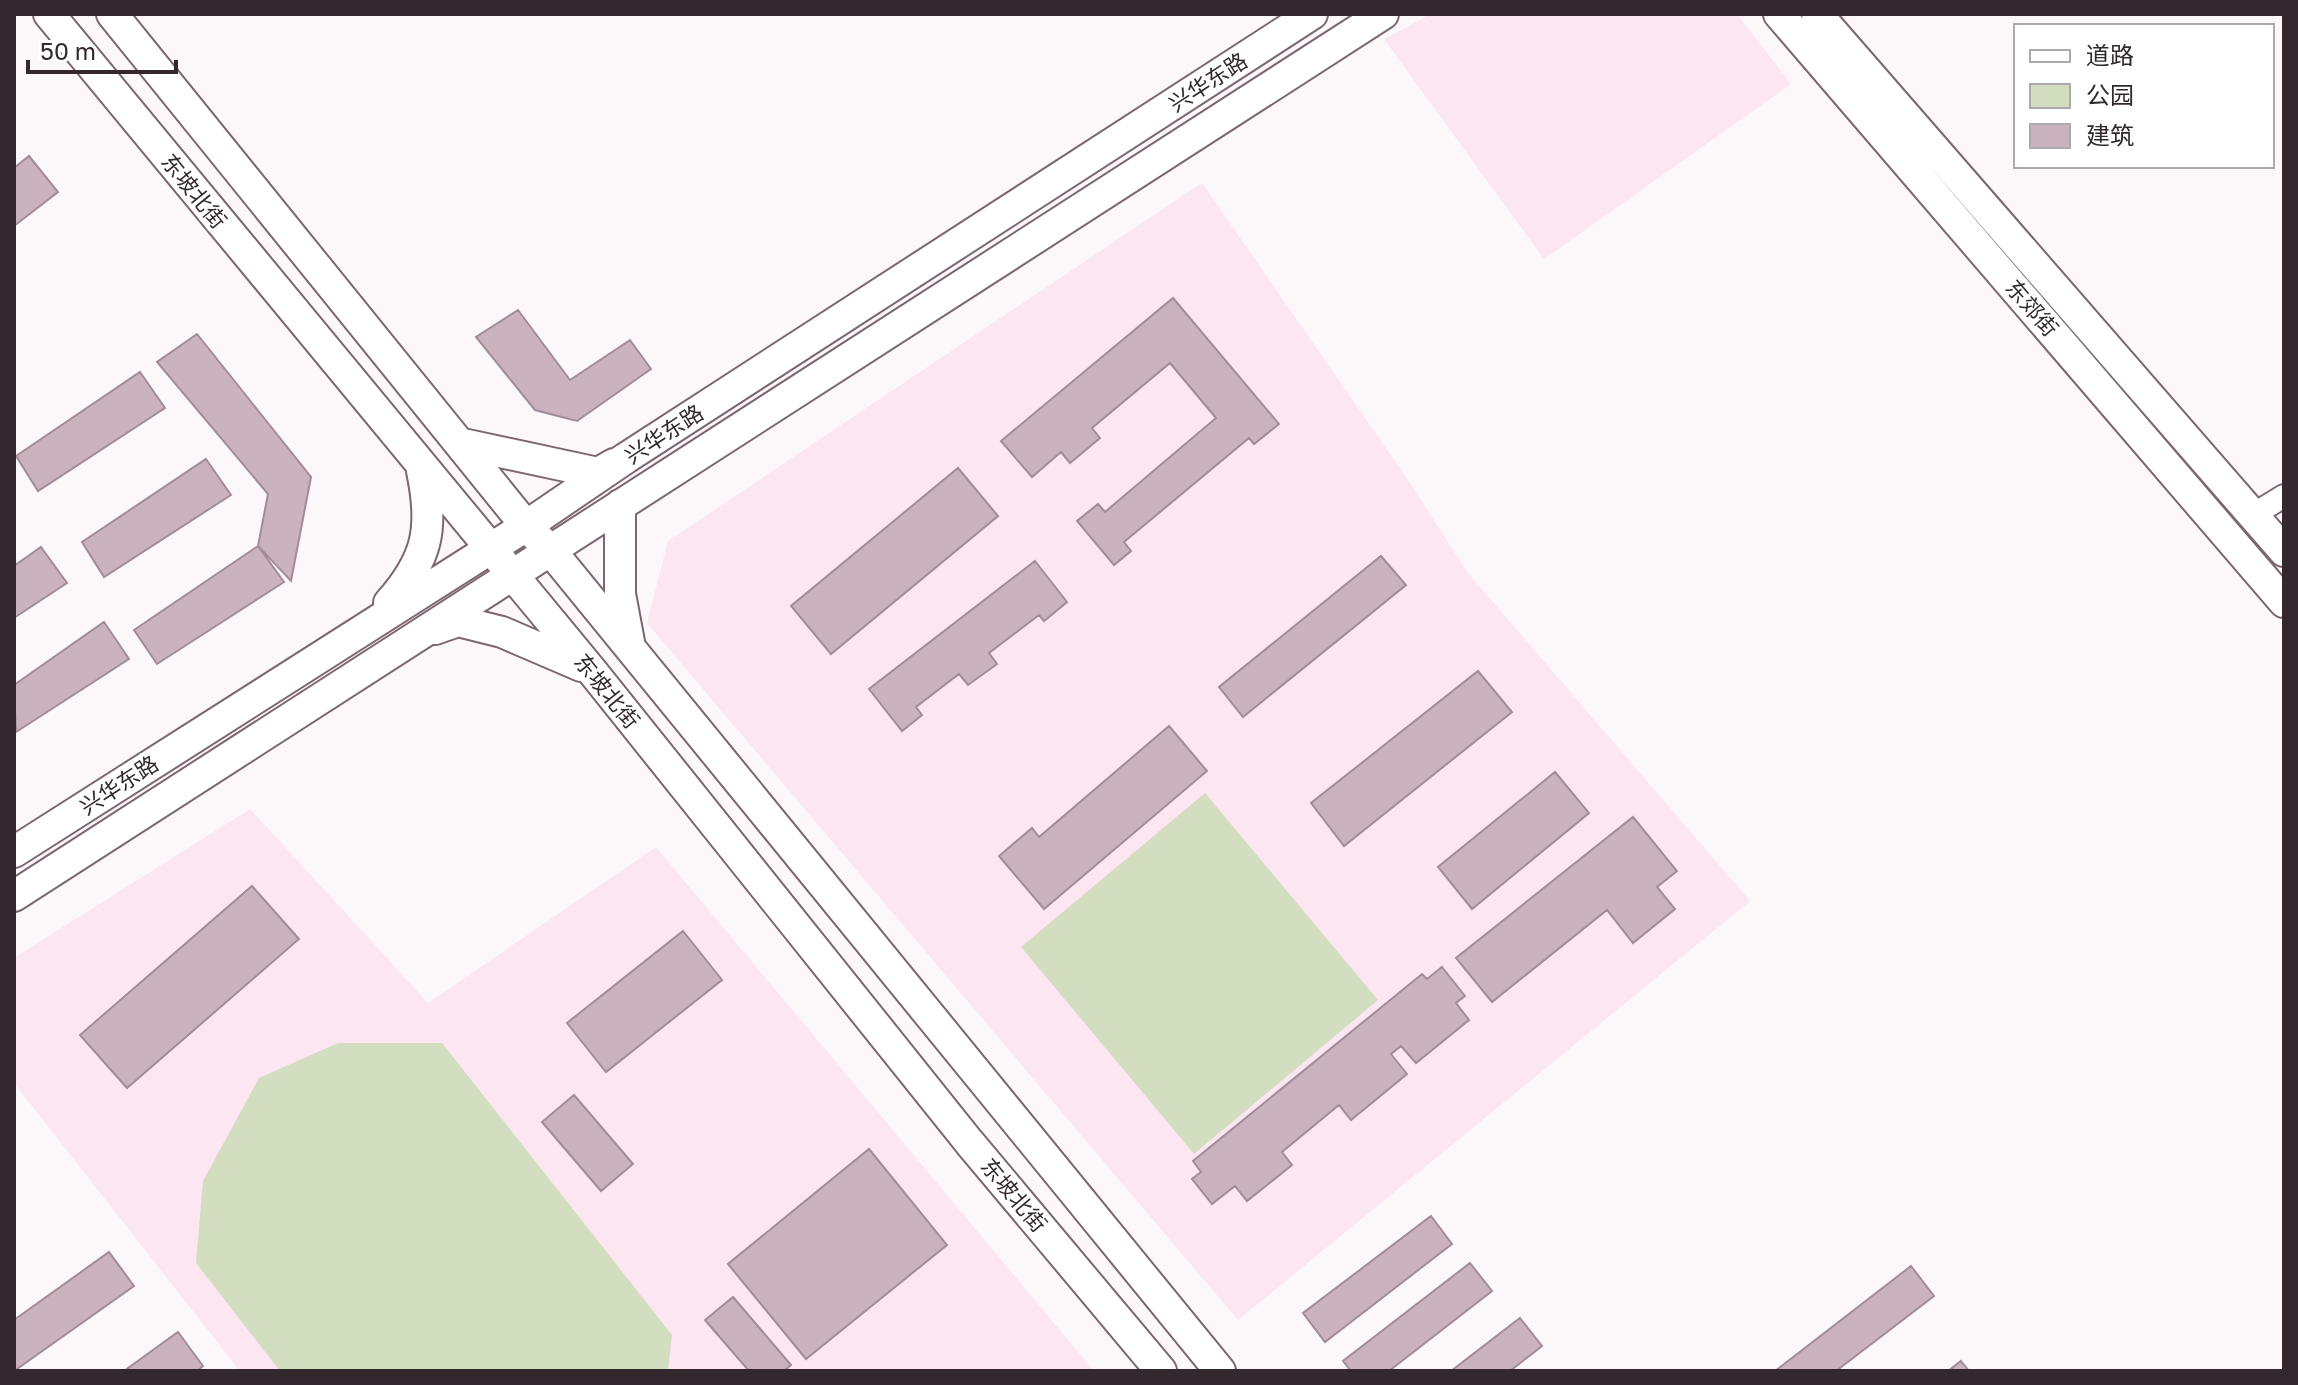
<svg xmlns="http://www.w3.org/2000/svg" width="2298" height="1385" viewBox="0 0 2298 1385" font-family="'Golos Text','Noto Sans SC',sans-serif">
  <rect width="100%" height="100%" fill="#fcf7f9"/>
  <path fill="#fbe6f1" d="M1432,14H1737L1791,84L1544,259L1384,39Z
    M1202,183L1410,483L1467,572L1750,901L1238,1320L647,623L668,541Z
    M250,809L428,1003L656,847L1094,1371H240L14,1083V958Z"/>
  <path fill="#d3dec0" d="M1205,793L1378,1000L1194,1154L1021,947Z
    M338,1043H442L672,1335L668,1371H280L196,1263L203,1181L259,1078Z"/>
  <path fill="#cbb2bf" stroke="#a38c99" stroke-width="2" d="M29,156L58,192L14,226V168Z
    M1173,298L1279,424L1254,444L1249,438L1124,542L1131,551L1114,565L1077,521L1098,504L1105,512L1216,418L1170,363L1092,428L1100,438L1070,463L1061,452L1032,477L1001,441Z
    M518,310L570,380L630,340L651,369L577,421L535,410L476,337Z
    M197,334L311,477L291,581L258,546L268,494L157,362Z
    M140,372L165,408L38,491L16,456Z
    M206,459L231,495L104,577L82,542Z
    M958,468L998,516L831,654L791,606Z
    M258,546L284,582L157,664L134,630Z
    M41,547L67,583L14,618V566Z
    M1381,556L1406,585L1243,717L1219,687Z
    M1035,561L1067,602L1044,621L1039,615L989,653L997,664L968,685L959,674L916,707L922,715L902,731L869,689Z
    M104,622L129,659L16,732L14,685Z
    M1478,671L1512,712L1344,846L1311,803Z
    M1169,726L1207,771L1044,909L999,856L1032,828L1039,837Z
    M1555,772L1589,813L1472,909L1438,867Z
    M1633,817L1677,871L1657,887L1675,909L1633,943L1607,910L1492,1002L1456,958Z
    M252,886L299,939L127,1088L80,1035Z
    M683,931L722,980L606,1072L567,1023Z
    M1442,967L1465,996L1456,1003L1469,1020L1416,1063L1401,1046L1391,1054L1407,1074L1351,1120L1339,1105L1282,1152L1292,1165L1247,1201L1235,1186L1212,1204L1192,1179L1201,1172L1193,1161L1422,974L1427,979Z
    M574,1095L633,1164L601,1191L542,1122Z
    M869,1149L947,1245L806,1359L728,1264Z
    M1431,1216L1452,1244L1325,1342L1303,1313Z
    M109,1252L134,1286L14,1371V1320Z
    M1470,1263L1492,1291L1389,1371H1351L1343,1361Z
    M1911,1266L1934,1296L1836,1371H1775Z
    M733,1297L791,1365L784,1371H749L705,1320Z
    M1520,1318L1542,1346L1510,1371H1451Z
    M178,1332L203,1366L197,1371H124Z
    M1961,1361L1969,1371H1948Z"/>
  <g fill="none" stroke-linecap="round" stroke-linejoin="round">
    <defs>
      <path id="minor" d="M2253,515L2284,496"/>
      <path id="secondary" d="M49,14L592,671L969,1142L1161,1371
        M112,14L526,526L551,551L1220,1371
        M1779,14L2284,602
        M1817,14L2284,551
        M463,444L598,473L614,464
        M620,505V594L629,642
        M389,603C428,559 434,528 422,471
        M435,629L458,621L502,632L581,666
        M14,852L526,526L626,458L1312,14
        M14,896L1383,14"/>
    </defs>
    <use href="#minor" stroke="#7c6672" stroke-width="26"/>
    <use href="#secondary" stroke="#7c6672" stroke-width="34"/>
    <use href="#minor" stroke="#fff" stroke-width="22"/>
    <use href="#secondary" stroke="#fff" stroke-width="30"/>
  </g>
  <g text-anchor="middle" stroke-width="8" stroke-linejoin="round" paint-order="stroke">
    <g font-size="22" fill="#32282e" stroke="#fff">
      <text transform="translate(1208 82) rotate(-33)" y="8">兴华东路</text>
      <text transform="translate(194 191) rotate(51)" y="8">东坡北街</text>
      <text transform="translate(2032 308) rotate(49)" y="8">东郊街</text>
      <text transform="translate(664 434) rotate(-33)" y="8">兴华东路</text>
      <text transform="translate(607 691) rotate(51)" y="8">东坡北街</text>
      <text transform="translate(119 785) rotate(-33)" y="8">兴华东路</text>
      <text transform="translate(1014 1195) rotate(50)" y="8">东坡北街</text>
    </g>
  </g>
  <rect width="2298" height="1385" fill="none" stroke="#32282e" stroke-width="32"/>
  <rect x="2014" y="24" width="260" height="144" fill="#ffffff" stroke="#ada9ab" stroke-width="2"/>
  <rect x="2030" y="50" width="40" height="12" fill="#ffffff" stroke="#ada9ab" stroke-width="2"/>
  <text x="2086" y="64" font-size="24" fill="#32282e">道路</text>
  <rect x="2030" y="84" width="40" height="24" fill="#d3dec0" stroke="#ada9ab" stroke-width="2"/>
  <text x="2086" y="104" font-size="24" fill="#32282e">公园</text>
  <rect x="2030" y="124" width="40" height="24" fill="#cbb2bf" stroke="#ada9ab" stroke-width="2"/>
  <text x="2086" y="144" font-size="24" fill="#32282e">建筑</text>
  <path d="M28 60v12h148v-12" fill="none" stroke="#32282e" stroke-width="4"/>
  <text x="40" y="60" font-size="24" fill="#32282e" stroke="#ffffff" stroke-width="6" paint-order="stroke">50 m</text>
</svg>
